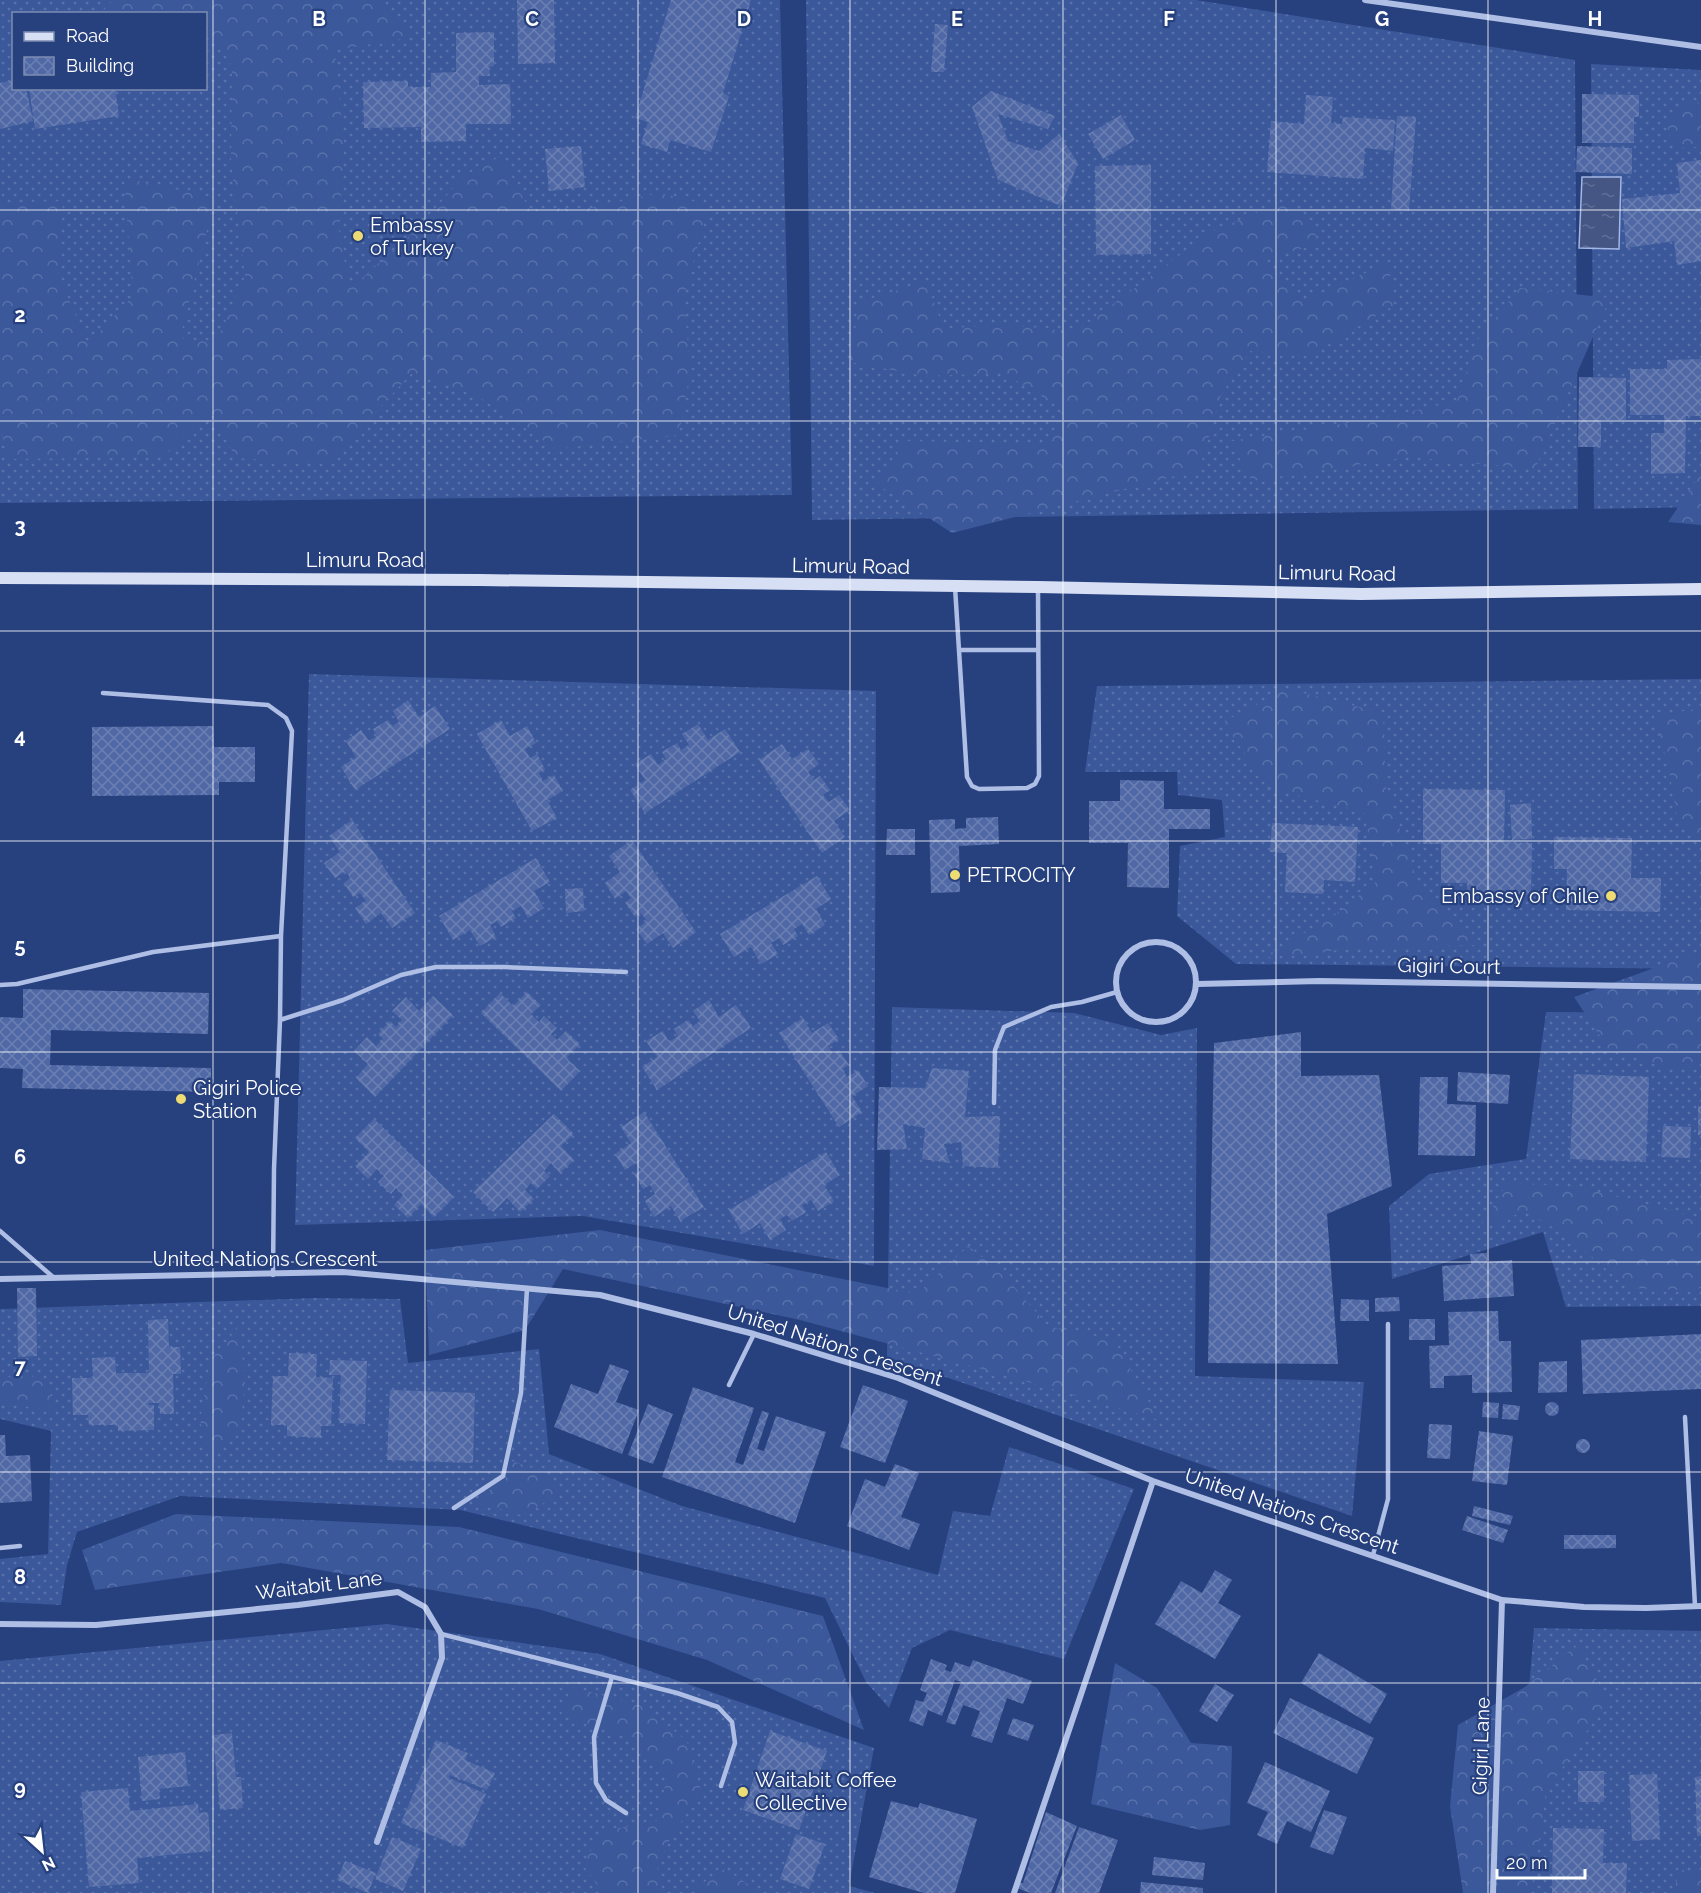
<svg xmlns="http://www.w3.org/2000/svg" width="1701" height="1893" viewBox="0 0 1701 1893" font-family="Raleway,sans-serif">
  <defs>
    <pattern id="grass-dots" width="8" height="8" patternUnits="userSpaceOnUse" patternTransform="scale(1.5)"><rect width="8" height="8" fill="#3b589b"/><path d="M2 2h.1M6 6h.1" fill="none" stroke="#5871aa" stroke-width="1.8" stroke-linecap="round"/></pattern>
    <pattern id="forest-crowns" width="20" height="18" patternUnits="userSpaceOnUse" patternTransform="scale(1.5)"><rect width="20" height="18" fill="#3b589b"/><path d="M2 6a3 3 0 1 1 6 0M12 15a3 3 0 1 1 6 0" fill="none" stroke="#5871aa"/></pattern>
    <pattern id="water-ripples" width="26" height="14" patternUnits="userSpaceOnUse" patternTransform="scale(1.5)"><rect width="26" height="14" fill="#455684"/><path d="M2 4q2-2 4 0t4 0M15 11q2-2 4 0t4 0" fill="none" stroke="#616f96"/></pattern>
    <pattern id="building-cross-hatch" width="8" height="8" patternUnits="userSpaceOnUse" patternTransform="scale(1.5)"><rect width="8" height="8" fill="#5069a6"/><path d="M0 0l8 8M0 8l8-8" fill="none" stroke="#6a80b3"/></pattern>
  </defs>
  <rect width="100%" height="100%" fill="#27407e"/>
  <path fill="url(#grass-dots)" fill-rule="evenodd" d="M0,0H780L792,495L0,503ZM14,14H206V88H14Z
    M806,0H1196L1575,60L1578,509L812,520Z
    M1591,64L1701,70V507L1594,509Z
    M309,674L876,691L874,1266L583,1216L295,1225Z
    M1701,679V969L1236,964L1177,916L1180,846L1225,837L1222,800L1178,795L1177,772H1085L1097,686Z
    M892,1007L1074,1013L1161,1035L1197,1028L1195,1376L1364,1382L1352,1516L887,1357Z
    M1546,1012L1701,1013V1306L1566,1307L1543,1232L1392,1279L1389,1206L1429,1174L1526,1159Z
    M315,1298L400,1299L408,1363L539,1349L549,1454L682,1506L938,1575L953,1511L990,1516L1009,1447L1134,1489L1064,1659L950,1630L912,1648L889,1708L866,1682L825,1598L460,1510L180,1496L77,1532L67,1565L61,1605L0,1602V1559L48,1554L51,1431L0,1419V1309Z
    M387,1624L600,1654L874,1748L849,1886L875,1893H0V1661Z
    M1534,1628L1701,1631V1893H1512Z"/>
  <path fill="url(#forest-crowns)" d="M113,0H380L415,37L335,50L344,144L339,237L351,288L414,232L464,176L501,156L529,209L590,208L659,193L709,205L684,296L690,372L679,435L556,449L473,393L411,374L327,464L236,458L211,412L163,457L9,459L0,427V203L63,201L58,275L88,344L133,296L124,178L215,198L180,338L216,343L245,276L231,162L232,66L207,26H206V14L101,13Z
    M1682,102L1701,103V147L1675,148L1665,121Z
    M1289,199L1322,243L1261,260L1302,302L1389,262L1393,306L1309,356L1250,351L1221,395L1199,470L952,533L877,484L905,441L1051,444L1063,409L1003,373L925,376L849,362L860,302L926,281L944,329L1002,324L1075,332L1211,232Z
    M1520,288L1610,298L1535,469L1408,457L1252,481L1230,441L1381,418L1457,401L1477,341Z
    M1701,473V525L1668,522Z
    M1287,689L1383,713L1386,788L1421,892L1480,945L1359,948L1262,958L1335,915L1377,881L1364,812L1268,788L1223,722Z
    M1701,708V846L1678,821L1668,766L1654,716Z
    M1701,951V1063L1675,1070L1609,1050L1574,997Z
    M1507,1183L1580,1187L1701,1219V1288L1684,1290L1627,1288L1570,1237L1524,1211L1477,1232Z
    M600,1230L917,1294L968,1246L1003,1274L1048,1326L1114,1340L1159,1420L1004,1375L800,1320L563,1269L525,1330L429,1355L425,1250Z
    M240,1325L245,1382L241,1421L211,1465L200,1420L210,1361Z
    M0,1372L17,1381L42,1374L58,1410L0,1404Z
    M509,1460L544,1472L559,1495L521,1515L481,1504Z
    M176,1514L459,1527L823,1616L864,1730L707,1660L538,1609L281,1563L95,1590L82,1550Z
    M1578,1645L1608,1700L1546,1792L1531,1893H1463L1450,1806L1458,1725L1525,1687Z
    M1115,1663L1157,1688L1191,1743L1232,1746L1230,1825L1200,1830L1091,1804Z
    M571,1687L643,1706L687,1741L701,1791L670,1839L657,1866L663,1893H603L583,1865L601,1831L656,1822L668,1775L625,1737L561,1715Z
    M725,1869L761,1893H699L696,1887Z
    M1680,1869L1701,1875V1893H1673Z"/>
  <path fill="url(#water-ripples)" stroke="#a2b7e5" stroke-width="1.5" d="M1582,177H1621L1619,249L1579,248Z"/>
  <path fill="url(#building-cross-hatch)" d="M517,0H554L555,63L518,64Z
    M671,0H751L723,93L729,96L711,152L670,140L667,152L641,144L648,122L635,118Z
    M935,24L948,25L944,72H931Z
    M494,32V66L489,67L490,76H479V85L510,84L511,124H466V141L421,142V127L364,128L363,82L408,81V87H431V73L456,72V33Z
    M14,80V88H26L33,121L0,129V83Z
    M29,88H115L119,116L35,129Z
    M991,91L1055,116L1048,129L998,114L1008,141L1039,151L1059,134L1078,163L1061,206L998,180L972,107Z
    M1582,94L1639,95V117H1634V143H1582Z
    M1306,95L1333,97L1331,123L1342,124L1343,117L1395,120L1393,151L1365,148L1363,179L1267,172L1271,121L1304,124Z
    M1121,115L1135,140L1103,159L1088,134Z
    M1397,116L1416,117L1409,211L1391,209Z
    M581,146L585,187L549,191L545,149Z
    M1577,146L1632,148V174L1576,172Z
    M1701,160V261L1677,265L1674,241L1626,248L1622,199L1680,193L1677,163Z
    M1151,165V254L1096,255L1095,166Z
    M1701,359V416H1686L1685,473L1651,474V433H1664V415H1630V369H1667V360Z
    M1579,377L1626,378V420H1601V447H1578Z
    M408,700L419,717L435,706L450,729L355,790L341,767L356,757L346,741L361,730L369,741L377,736L373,729L388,720L392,726L399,722L393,711Z
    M501,720L510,736L527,726L536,743L525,749L530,758L537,754L545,769L539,773L543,781L554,775L563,791L547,800L557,818L532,831L477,734Z
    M698,724L708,740L725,729L740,752L645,813L630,790L645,780L635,764L651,754L658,765L666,759L662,752L677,743L681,750L689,745L682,734Z
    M213,726L214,747H255V782H219V795L92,796V727Z
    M782,744L792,759L808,749L819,764L808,772L814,780L820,776L830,790L823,795L829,802L839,795L850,810L834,821L845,837L822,853L759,760Z
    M1120,780L1164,781V809H1210V829H1169V888L1127,887L1128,843H1089V801H1120Z
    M1423,789L1505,790L1504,842L1532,843L1531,895H1467V883H1441V844H1423Z
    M1531,803L1532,839L1512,840L1510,805Z
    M998,817L999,844L959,846L960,892L931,893L929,820L955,819V829L966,828V818Z
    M352,820L415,913L392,928L381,913L366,924L355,908L366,901L360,893L353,897L344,883L350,878L346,871L335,878L324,863L340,852L329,836Z
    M1272,823L1358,827L1355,882L1324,880L1323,894L1285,892L1287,853L1270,852Z
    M887,829H915V855H886Z
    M1554,837L1632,838L1631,878H1661L1660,912L1566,910L1567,869H1554Z
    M632,840L696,932L673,948L663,933L647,944L636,929L647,921L641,913L635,917L625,903L631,898L626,891L615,899L605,883L620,872L609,856Z
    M536,858L550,882L534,891L544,908L528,918L521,906L512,911L516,918L501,927L497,921L490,925L496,937L480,946L470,930L453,940L439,916Z
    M817,876L831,899L816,909L825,925L809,935L802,924L794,929L798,936L783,945L779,938L771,943L778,954L761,964L751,947L734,957L720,934Z
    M583,888L584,911L566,913L565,889Z
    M23,989L209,993L208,1034L51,1030L50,1065L211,1068V1092L22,1088L23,1069L0,1068V1017L23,1018Z
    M527,992L541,1005L531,1014L539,1022L544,1016L557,1028L551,1034L557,1040L566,1031L580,1044L566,1058L580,1071L561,1091L481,1013L500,993L513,1006Z
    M433,996L453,1015L375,1097L356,1078L368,1064L354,1051L367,1037L376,1046L383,1039L378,1034L390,1021L396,1027L402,1020L392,1011L406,997L419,1011Z
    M709,1000L719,1017L736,1005L751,1028L657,1090L642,1067L657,1057L646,1041L663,1031L669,1042L678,1036L674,1029L688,1020L693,1026L700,1021L693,1011Z
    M803,1018L812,1033L828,1023L839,1039L828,1046L833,1054L839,1050L849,1065L842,1069L847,1077L858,1070L868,1086L852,1096L862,1112L839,1127L779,1033Z
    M1301,1032V1076L1379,1075L1392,1186L1327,1214L1338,1364L1208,1363L1214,1043Z
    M932,1068L969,1071L965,1117L1000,1116L998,1168L963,1166L961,1142L944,1144L950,1163L922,1159L925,1128L903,1124L907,1149L877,1150L879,1087L925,1088Z
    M1458,1072L1510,1075L1508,1104L1457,1101Z
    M1574,1074L1649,1077L1646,1162L1570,1159Z
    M1420,1077H1448L1447,1104L1476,1105L1475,1156L1418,1155Z
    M1698,1106H1701V1135H1698Z
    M644,1112L704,1207L680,1221L671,1206L654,1217L645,1201L655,1194L650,1185L643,1189L634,1174L641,1170L636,1163L625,1170L615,1154L631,1143L621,1127Z
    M554,1114L574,1134L561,1146L574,1160L560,1173L551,1163L544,1171L550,1176L537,1189L531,1183L525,1190L534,1199L520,1212L507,1198L493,1212L473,1192Z
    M374,1119L454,1197L434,1217L421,1204L408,1218L394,1205L403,1195L396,1188L391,1194L378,1182L384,1176L377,1169L368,1179L355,1166L369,1152L355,1138Z
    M1663,1126L1691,1127L1690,1158L1661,1157Z
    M826,1152L840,1175L824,1185L834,1201L818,1211L811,1200L802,1205L806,1212L792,1221L787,1215L780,1219L786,1230L770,1240L760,1223L743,1234L729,1210Z
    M1487,1253V1262L1512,1260L1514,1296L1444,1301L1442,1266L1471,1264L1470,1254Z
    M17,1288H36L37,1356L18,1357Z
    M1399,1297L1400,1311L1375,1312V1298Z
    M1341,1299L1369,1300V1321H1340Z
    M1498,1311L1499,1341H1511L1512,1392L1472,1393V1375L1444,1376V1388H1430L1429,1346L1449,1345L1448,1312Z
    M168,1319L169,1347H180L181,1374H173L174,1414H160L159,1403H149V1405H154V1430L118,1431V1425H89L88,1415H73L72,1378H93L92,1358L115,1357L116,1373H149L148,1320Z
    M1409,1319H1435V1340H1409Z
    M1701,1334V1389L1583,1394L1581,1340Z
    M289,1353L317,1354L316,1377L333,1378L331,1426H321V1438L287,1436V1425H271L273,1376H288Z
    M330,1360L367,1361L365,1424L339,1423L341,1375H329Z
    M1567,1361V1392L1538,1393L1539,1362Z
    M610,1364L629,1371L616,1402L639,1410L622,1454L554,1427L571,1384L598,1394Z
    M863,1385L908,1401L885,1463L840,1447Z
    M693,1387L754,1408L735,1462L743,1465L762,1411L769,1413L757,1449L764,1451L776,1416L826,1432L795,1523L662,1477Z
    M390,1390L475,1393L473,1463L387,1460Z
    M1483,1402L1499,1403L1498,1418L1482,1417Z
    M1545 1409a7 7 0 1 1 14 0a7 7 0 1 1-14 0Z
    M648,1404L673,1414L653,1464L628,1455Z
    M1503,1404L1520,1406L1518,1420L1502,1419Z
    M1429,1424L1452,1425L1450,1459L1427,1458Z
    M1479,1431L1513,1436L1507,1485L1472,1481Z
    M0,1435H5L6,1456L30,1455L32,1501L0,1503Z
    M1576 1446a7 7 0 1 1 14 0a7 7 0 1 1-14 0Z
    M895,1464L919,1473L901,1517L920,1524L909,1550L847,1526L865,1479L885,1487Z
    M1474,1506L1513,1516L1510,1525L1472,1516Z
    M1467,1516L1508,1530L1503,1543L1462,1530Z
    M1564,1535H1616V1548L1564,1549Z
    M1215,1570L1232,1580L1218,1603L1241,1616L1215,1659L1155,1624L1181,1581L1202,1593Z
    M1319,1653L1387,1694L1370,1724L1301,1683Z
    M931,1659L947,1665L945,1670L951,1672L955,1662L970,1667L973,1660L1032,1681L1023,1704L1007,1698L992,1743L971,1736L980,1711L963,1705L955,1725L946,1722L961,1682L955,1680L942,1716L928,1710L923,1726L909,1721L916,1700L923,1702L927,1693L920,1690Z
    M1215,1684L1234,1695L1217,1722L1199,1711Z
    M1290,1698L1374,1738L1357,1774L1273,1733Z
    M1013,1718L1034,1725L1028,1741L1007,1734Z
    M770,1731L827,1751L799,1830L743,1810Z
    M232,1733L236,1777H241L243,1808L220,1810L213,1735Z
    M436,1740L468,1753L465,1760L495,1773L487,1790L450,1775L449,1778L486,1794L463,1848L401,1823Z
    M185,1752L188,1786L159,1789L160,1799L142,1801L138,1757Z
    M1265,1762L1330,1791L1311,1832L1287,1821L1277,1844L1257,1835L1268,1812L1247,1803Z
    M1578,1771H1604V1802H1578Z
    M1657,1774L1660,1839L1632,1841L1629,1775Z
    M1701,1776V1836H1697L1695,1777Z
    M128,1788L130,1811L198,1804L199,1813L208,1812L211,1851L137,1858L139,1883L89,1887L81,1792Z
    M891,1801L918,1808L920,1803L977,1819L955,1893H924L869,1877Z
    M1324,1810L1347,1817L1333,1855L1310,1847Z
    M1046,1812L1077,1826L1051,1893H1030L1017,1888L1020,1883H1023Z
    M1079,1827L1118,1840L1099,1893H1055Z
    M1553,1828L1604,1829L1603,1863H1627L1626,1893H1552Z
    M796,1834L825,1844L809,1889L780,1879Z
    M392,1837L421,1849L403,1891L375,1879Z
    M1154,1857L1205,1863L1203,1880L1152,1875Z
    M345,1861L376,1873L368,1893L337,1880Z
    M1141,1882L1203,1888V1893H1140Z"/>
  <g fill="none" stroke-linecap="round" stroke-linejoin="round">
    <path stroke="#aebee5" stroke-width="4.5" d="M955,587L967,777L972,786L979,789L1027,788L1035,784L1039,776L1038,587
      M959,650H1038
      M103,693L268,705L286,718L292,731L281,936L280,1020L274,1169L273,1275
      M0,985L17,984L153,952L281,936
      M280,1020L343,1000L401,975L436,967H504L626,972
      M994,1103L995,1050L1004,1027L1051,1007L1082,1002L1117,992
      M0,1231L53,1277
      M729,1385L754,1334
      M1685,1417L1695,1606
      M454,1508L503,1476L521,1393L527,1288
      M0,1548L20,1546
      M1373,1555L1388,1499V1324
      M441,1634L677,1693L718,1707L732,1722L735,1743L721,1786
      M612,1677L594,1737L596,1783L606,1800L626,1813"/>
    <path stroke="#aebee5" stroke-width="6" d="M1365,0L1701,47
      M1116 982a40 40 0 1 1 80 0a40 40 0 1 1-80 0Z
      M1197,984L1319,981L1701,987
      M0,1279L343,1272L600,1295L754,1334L898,1378L1153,1481L1502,1600L1584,1607L1646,1608L1701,1606
      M0,1624L96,1625L298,1605L398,1592L425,1607L441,1634L442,1658L377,1842
      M1014,1893L1153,1481
      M1493,1893L1502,1600"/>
    <path stroke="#d7dff5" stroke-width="12" d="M0,578L480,580L1038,587L1361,594L1701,589"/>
  </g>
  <path fill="none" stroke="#fff" stroke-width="1.5" stroke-opacity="0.55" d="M213,0V1893M425,0V1893M638,0V1893M850,0V1893M1063,0V1893M1276,0V1893M1488,0V1893M0,210H1701M0,421H1701M0,631H1701M0,841H1701M0,1052H1701M0,1262H1701M0,1472H1701M0,1683H1701"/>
  <g fill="#eddc74" stroke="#27407e" stroke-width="2">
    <circle cx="358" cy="236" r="6"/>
    <circle cx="955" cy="875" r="6"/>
    <circle cx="1611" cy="896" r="6"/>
    <circle cx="181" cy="1099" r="6"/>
    <circle cx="743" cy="1792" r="6"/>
  </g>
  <g text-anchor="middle" stroke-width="4.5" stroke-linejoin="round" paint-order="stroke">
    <g font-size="20" fill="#fff" stroke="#27407e" text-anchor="start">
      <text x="370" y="232">Embassy<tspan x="370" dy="23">of Turkey</tspan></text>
      <text x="967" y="882">PETROCITY</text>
      <text x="1599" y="903" text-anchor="end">Embassy of Chile</text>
      <text x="193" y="1095">Gigiri Police<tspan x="193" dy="23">Station</tspan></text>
      <text x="755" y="1787">Waitabit Coffee<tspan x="755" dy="23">Collective</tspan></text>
    </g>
    <g font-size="20" fill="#fff" stroke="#27407e">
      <text x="365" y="567">Limuru Road</text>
      <text transform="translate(851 566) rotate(1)" y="7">Limuru Road</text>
      <text transform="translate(1337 573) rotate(1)" y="7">Limuru Road</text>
      <text transform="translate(1449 966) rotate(1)" y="7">Gigiri Court</text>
      <text x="265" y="1266">United Nations Crescent</text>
      <text transform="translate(835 1345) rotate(18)" y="7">United Nations Crescent</text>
      <text transform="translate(1292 1511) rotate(19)" y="7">United Nations Crescent</text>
      <text transform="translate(319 1585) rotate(-7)" y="7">Waitabit Lane</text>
      <text transform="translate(1481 1746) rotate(-88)" y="7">Gigiri Lane</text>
    </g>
  </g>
  <g font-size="20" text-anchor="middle" font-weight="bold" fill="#fff" stroke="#27407e" stroke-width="4.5" stroke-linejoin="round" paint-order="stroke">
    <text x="319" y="26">B</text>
    <text x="532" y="26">C</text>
    <text x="744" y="26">D</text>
    <text x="957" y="26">E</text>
    <text x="1169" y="26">F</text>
    <text x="1382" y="26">G</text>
    <text x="1595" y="26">H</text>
    <text x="20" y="322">2</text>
    <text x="20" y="533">3</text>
    <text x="20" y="743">4</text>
    <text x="20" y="953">5</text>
    <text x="20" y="1164">6</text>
    <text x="20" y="1374">7</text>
    <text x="20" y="1584">8</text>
    <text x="20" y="1795">9</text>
  </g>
  <rect x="12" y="12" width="195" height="78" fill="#27407e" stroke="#7d8cb2" stroke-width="1.5"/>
  <rect x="24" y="32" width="30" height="9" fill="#d7dff5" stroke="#7d8cb2" stroke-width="1.5"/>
  <text x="66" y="42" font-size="18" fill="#ffffff">Road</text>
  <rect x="24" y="57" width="30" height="18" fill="url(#building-cross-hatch)" stroke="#7d8cb2" stroke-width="1.5"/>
  <text x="66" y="72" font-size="18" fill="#ffffff">Building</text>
  <g transform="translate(42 1851) rotate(153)" stroke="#27407e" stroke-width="4.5" paint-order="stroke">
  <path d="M0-4.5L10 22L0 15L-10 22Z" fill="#ffffff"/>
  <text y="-9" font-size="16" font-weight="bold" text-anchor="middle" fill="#ffffff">N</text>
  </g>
  <path d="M1497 1869v9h88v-9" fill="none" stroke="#ffffff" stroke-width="3"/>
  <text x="1506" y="1869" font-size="18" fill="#ffffff" stroke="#27407e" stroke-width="4.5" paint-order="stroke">20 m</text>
</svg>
